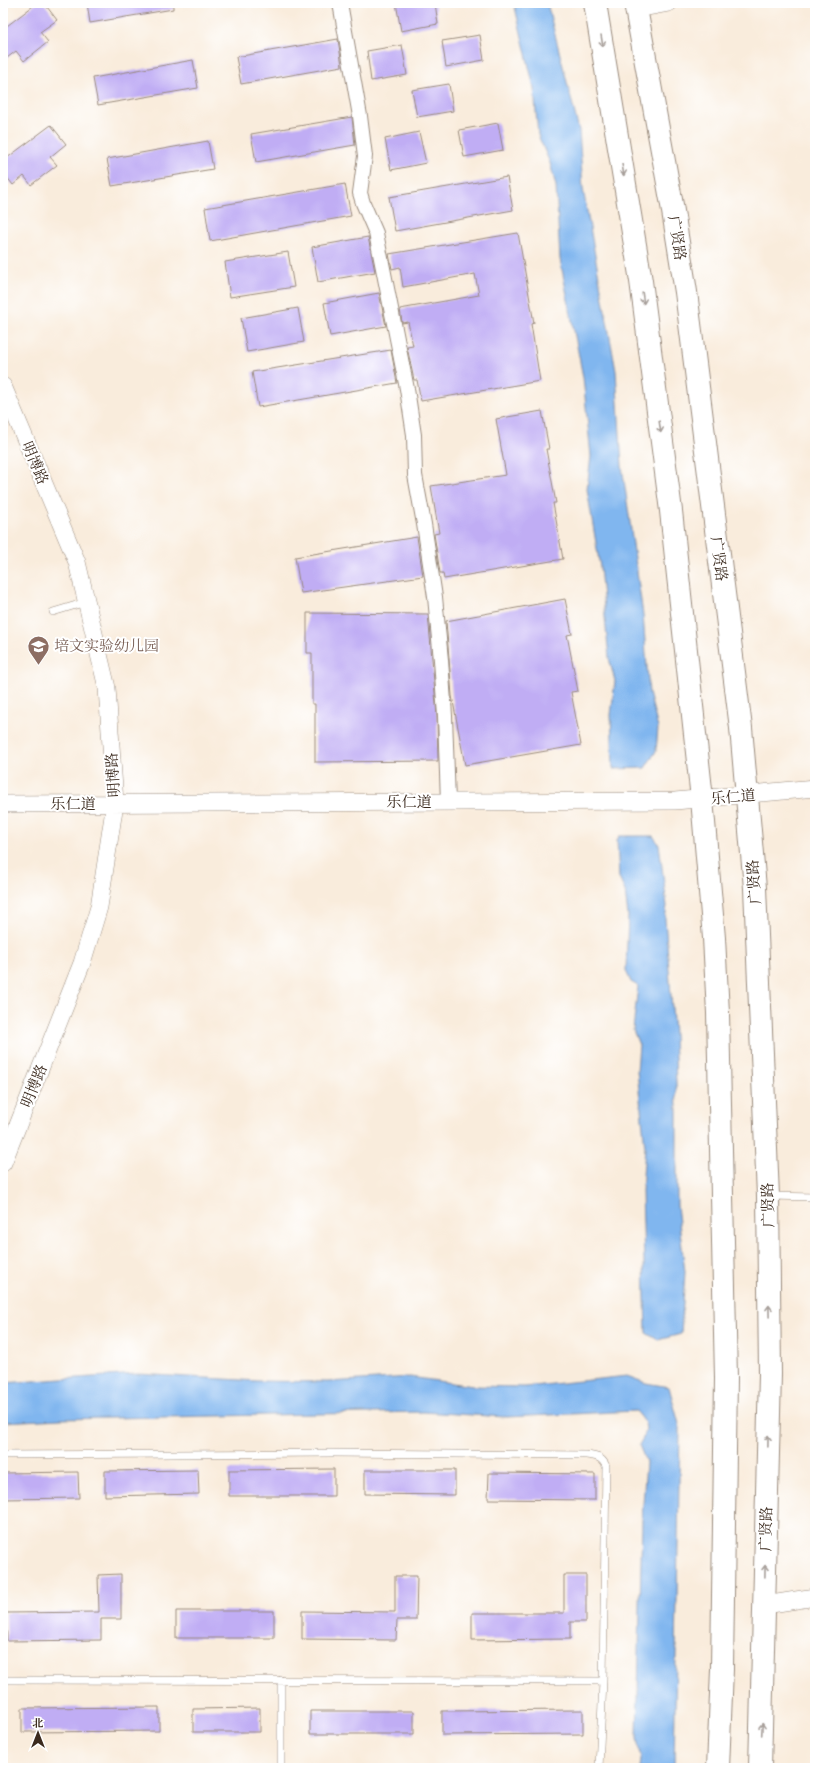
<svg xmlns="http://www.w3.org/2000/svg" width="818" height="1771" viewBox="0 0 818 1771" font-family="'IM FELL French Canon','Noto Serif SC',serif">
  <rect width="100%" height="100%" fill="#fff"/>
  <filter id="ink" filterUnits="userSpaceOnUse"><feTurbulence type="fractalNoise" baseFrequency=".025" numOctaves="2"/><feDisplacementMap in="SourceGraphic" scale="8" xChannelSelector="R" yChannelSelector="G"/><feConvolveMatrix kernelMatrix="1 2 1 2 8 2 1 2 1" color-interpolation-filters="sRGB"/></filter>
  <filter id="wash" filterUnits="userSpaceOnUse"><feTurbulence type="fractalNoise" baseFrequency=".012" numOctaves="4" result="noise"/><feDisplacementMap in="SourceGraphic" scale="16" xChannelSelector="R" yChannelSelector="G"/><feGaussianBlur stdDeviation="0.9" result="paint"/><feColorMatrix in="noise" values="0 0 0 0 0 0 0 0 0 0 0 0 0 0 0 0 0 1.4 0 .05"/><feComposite in="paint" operator="in"/></filter>
  <g filter="url(#wash)">
    <rect width="100%" height="100%" fill="#f9ecdc"/>
    <path fill="#80b6ef" stroke="#5e7086" d="M514,3H547L579,130L583,189L616,371L622,466L643,615L649,693L658,728L656,751L645,768L613,769L611,715L615,681L609,658L600,567L587,489L591,456L583,377L560,259L556,186L550,163L538,135L534,88Z
      M619,836H653L659,844L667,906L665,919L674,1033L677,1108V1206L685,1272L681,1334L658,1340L646,1333L642,1191L645,1147L637,1071L639,1045L633,1030L638,986L631,982L626,971L628,916L625,891L619,878L617,841Z
      M137,1374L258,1381L328,1382L410,1377L473,1386L525,1387L627,1376L646,1383L669,1387L680,1428L674,1768H640L641,1760L637,1738L642,1519L646,1462L639,1445C648,1430 649,1425 636,1411L506,1417L423,1412L60,1419L3,1422V1383Z"/>
    <g id="blocks">
      <path fill="#c0adf4" d="M37,3H44L57,20L40,32L48,42L24,61L16,51L3,61V29Z
        M87,3H173V9L90,23Z
        M396,3H435L438,24L401,31Z
        M480,35L484,60L446,67L442,41Z
        M338,39L342,66L241,84L236,57Z
        M402,45L407,75L371,81L367,51Z
        M193,60L198,88L98,105L93,78Z
        M449,84L453,111L417,117L412,90Z
        M352,117L355,145L256,162L251,134Z
        M498,123L503,150L464,157L459,130Z
        M51,125L66,144L50,157L57,165L31,185L24,176L13,185L3,172V161Z
        M419,132L426,163L391,170L385,139Z
        M208,141L213,169L112,186L107,159Z
        M507,177L513,210L395,231L389,197Z
        M345,184L351,216L210,241L205,208Z
        M518,233L534,323L531,324L540,381L421,401L417,380H414L407,347L413,346L408,322L402,323L400,309L479,295L475,274L403,287L400,267L392,269L389,254Z
        M368,237L375,272L318,282L312,247Z
        M288,252L294,287L230,297L225,262Z
        M379,293L386,326L330,336L324,303Z
        M298,308L304,342L247,352L241,318Z
        M391,350L397,383L258,407L252,372Z
        M542,411L549,449H546L556,503H553L563,559L444,579L443,573H440L434,534L439,533L431,486L506,475L496,419Z
        M417,537L423,576L301,593L295,557Z
        M565,599L572,634L567,635L578,691L571,692L581,745L465,765L452,696L446,621Z
        M307,613L428,614L437,716L438,761L315,762V704H312V653H307Z
        M334,1469V1496H229V1470Z
        M198,1470L199,1494L105,1496V1471Z
        M365,1470H455V1495L365,1494Z
        M78,1472L79,1498L3,1499V1473Z
        M489,1473L595,1474V1500L488,1499Z
        M121,1574V1619H101V1640L7,1641L6,1613L99,1612L98,1575Z
        M564,1575H586V1622H570V1639L472,1640V1613H564Z
        M395,1576H417L416,1620H397L396,1640L302,1639V1611L395,1612Z
        M176,1611H274V1638H176Z
        M159,1707V1731L22,1732V1708Z
        M260,1708V1732H193V1709Z
        M583,1710V1734L442,1735V1711Z
        M310,1711H414V1734H310Z"/>
    </g>
  </g>
  <g filter="url(#ink)">
    <use href="#blocks" fill-opacity="0" stroke="#9a8b7d" stroke-width="1"/>
    <g fill="none" stroke-linecap="round" stroke-linejoin="round">
      <defs>
        <path id="service" d="M53,612L86,602
          M770,1196L815,1197
          M3,1455L332,1453L586,1455C596,1456 602,1457 606,1466L603,1681L599,1768
          M3,1680L603,1681
          M281,1768V1680"/>
        <path id="minor" d="M340,3L360,116L365,156L360,193L363,203L376,233L407,389L414,435L415,475L424,524L435,597L441,660L445,716L448,802"/>
        <path id="tertiary" d="M637,9L669,3
          M3,386L77,562L107,688L115,803L99,907L82,963L3,1163
          M3,804L675,801L815,788
          M765,1605L815,1597"/>
        <path id="primary" d="M595,3L641,281L671,511L702,799L714,938L718,1013L726,1378L722,1669L718,1768
          M635,3L672,205L686,292L741,728L755,888L768,1196L770,1374L760,1768"/>
      </defs>
      <use href="#service" stroke="#9a8b7d" stroke-width="8"/>
      <use href="#minor" stroke="#9a8b7d" stroke-width="16"/>
      <use href="#tertiary" stroke="#9a8b7d" stroke-width="18"/>
      <use href="#primary" stroke="#9a8b7d" stroke-width="24"/>
      <use href="#service" stroke="#fff" stroke-width="7"/>
      <use href="#minor" stroke="#fff" stroke-width="14"/>
      <use href="#tertiary" stroke="#fff" stroke-width="17"/>
      <use href="#primary" stroke="#fff" stroke-width="22"/>
    </g>
    <defs><path id="oneway-shaft" d="M-6 0H5M1.5-3L5.5 0L1.5 3" fill="none" stroke-width="1.6" stroke-linecap="round" stroke-linejoin="round"/></defs>
    <g stroke="#a79f9a">
      <use href="#oneway-shaft" transform="translate(602 41) rotate(81)"/>
      <use href="#oneway-shaft" transform="translate(623 170) rotate(81)"/>
      <use href="#oneway-shaft" transform="translate(643 298) rotate(82)"/>
      <use href="#oneway-shaft" transform="translate(660 427) rotate(82)"/>
      <use href="#oneway-shaft" transform="translate(769 1311) rotate(-91)"/>
      <use href="#oneway-shaft" transform="translate(768 1441) rotate(-89)"/>
      <use href="#oneway-shaft" transform="translate(765 1571) rotate(-89)"/>
      <use href="#oneway-shaft" transform="translate(762 1729) rotate(-87)"/>
    </g>
  </g>
  <defs>
    <symbol id="school-pin" viewBox="-11 -11 22 30"><path d="M0 17L-7.5 6A9.5 9.5 0 1 1 7.5 6Z" fill="#8d6e63" stroke="#fff"/><path d="M0-5L7-2L0 1L-7-2ZM-4 1L0 2.5L4 1V4Q0 6-4 4Z" fill="#fff"/></symbol>
  </defs>
  <g fill-rule="evenodd">
    <use href="#school-pin" x="26" y="634" width="25" height="34"/>
  </g>
  <g text-anchor="middle" stroke-width="4" stroke-linejoin="round" paint-order="stroke">
    <g font-size="15" fill="#3b2a1e" stroke="#fff">
      <text transform="translate(677 238) rotate(81)" y="5">广贤路</text>
      <text transform="translate(35 463) rotate(67)" y="5">明博路</text>
      <text transform="translate(719 559) rotate(83)" y="5">广贤路</text>
      <text transform="translate(113 775) rotate(-94)" y="5">明博路</text>
      <text transform="translate(733 797) rotate(-5)" y="5">乐仁道</text>
      <text x="409" y="807">乐仁道</text>
      <text x="73" y="809">乐仁道</text>
      <text transform="translate(754 882) rotate(-94)" y="5">广贤路</text>
      <text transform="translate(34 1086) rotate(-68)" y="5">明博路</text>
      <text transform="translate(768 1205) rotate(-91)" y="5">广贤路</text>
      <text transform="translate(766 1529) rotate(-89)" y="5">广贤路</text>
    </g>
    <g font-size="15" fill="#785e54" stroke="#fff" text-anchor="start">
      <text x="54" y="651">培文实验幼儿园</text>
    </g>
  </g>
  <rect width="818" height="1771" fill="none" stroke="#fff" stroke-width="16"/>
  <g transform="translate(38 1733)" stroke="#ffffff" stroke-width="3" paint-order="stroke">
  <path d="M0-3L7 15L0 10L-7 15Z" fill="#3b2a1e"/>
  <text y="-6" font-size="11" font-weight="bold" text-anchor="middle" fill="#3b2a1e">北</text>
  </g>
</svg>
